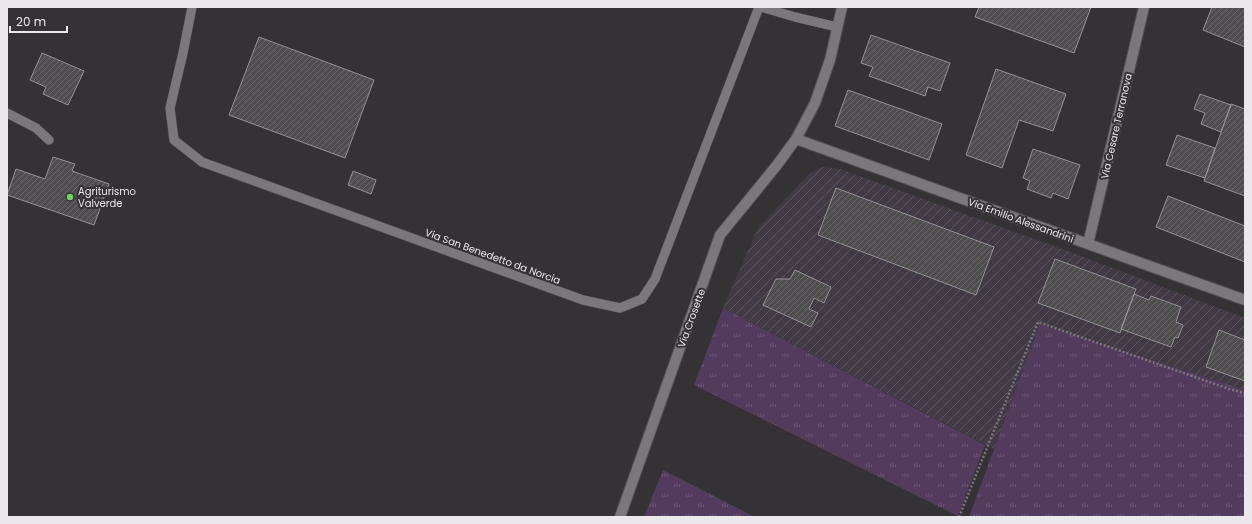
<svg xmlns="http://www.w3.org/2000/svg" width="1252" height="524" viewBox="0 0 1252 524" font-family="Poppins,sans-serif">
  <defs>
    <pattern id="industrial-furrows" width="10" height="10" patternUnits="userSpaceOnUse"><rect width="10" height="10" fill="#413a44"/><path d="M-1 1l2-2M0 10L10 0M9 11l2-2" fill="none" stroke="#5d565f"/></pattern>
    <pattern id="grass-tufts" width="24" height="20" patternUnits="userSpaceOnUse"><rect width="24" height="20" fill="#533b5e"/><path d="M3 7l-1-3M5 7V3M7 7l1-3M15 17l-1-3M17 17v-4M19 17l1-3" fill="none" stroke="#6c5775"/></pattern>
    <pattern id="building-hatch" width="6" height="6" patternUnits="userSpaceOnUse"><rect width="6" height="6" fill="#504d51"/><path d="M-1 1l2-2M0 6l6-6M5 7l2-2" fill="none" stroke="#69676a"/></pattern>
  </defs>
  <rect width="100%" height="100%" fill="#353236"/>
  <path fill="url(#industrial-furrows)" d="M823,167L840,169L1049,244L1245,318V390L1040,324L994,449L723,308L758,228L811,172Z"/>
  <path fill="url(#grass-tufts)" d="M723,308L985,445L958,516L694,385Z
    M1040,324L1245,390V517H969Z
    M663,470L755,517H644Z"/>
  <path fill="url(#building-hatch)" stroke="#959297" d="M979,7H1091L1074,53L975,17Z
    M1212,7H1245V47L1203,30Z
    M871,35L950,63L940,91L928,87L925,96L869,76L873,67L861,63Z
    M259,37L374,80L345,158L229,115Z
    M42,53L84,71L68,105L43,94L46,87L30,80Z
    M996,69L1066,94L1053,131L1019,120L1002,168L966,155Z
    M848,90L942,124L929,160L835,126Z
    M1200,94L1231,105L1221,132L1201,124L1205,113L1194,109Z
    M1231,104L1245,109V196L1204,181Z
    M1177,135L1215,148L1205,178L1166,165Z
    M1033,149L1080,165L1068,199L1053,193L1051,198L1027,189L1030,181L1023,178Z
    M53,157L75,164L72,171L109,184L94,225L7,195L16,169L45,179Z
    M353,171L376,180L371,194L348,185Z
    M836,188L994,247L976,295L818,235Z
    M1168,196L1245,226V262L1156,227Z
    M1055,259L1136,289L1120,333L1038,303Z
    M795,270L831,287L824,303L814,298L809,309L818,313L811,327L763,305L776,279H790Z
    M1134,294L1149,300L1151,296L1181,307L1176,322L1183,325L1178,338L1175,337L1171,347L1121,329Z
    M1219,330L1245,340V381L1206,367Z"/>
  <g fill="none" stroke-linecap="round" stroke-linejoin="round">
    <defs>
      <path id="service" d="M192,7L183,53L170,108L174,140L202,162L583,300L620,308L642,299L655,279L759,7
        M761,7L795,17L837,27
        M7,113L36,128L49,140"/>
      <path id="minor" d="M796,139L1113,253L1245,300
        M1088,244L1144,7
        M620,517L720,235L777,165L796,139L815,103L823,80L830,60L842,7"/>
    </defs>
    <use href="#service" stroke="#525053" stroke-width="10"/>
    <use href="#minor" stroke="#525053" stroke-width="12"/>
    <path stroke="#79767a" stroke-width="2.5" stroke-dasharray="2 2" stroke-linecap="butt" d="M959,517L1038,322L1229,389L1245,393"/>
    <use href="#service" stroke="#7b777c" stroke-width="9"/>
    <use href="#minor" stroke="#7b777c" stroke-width="10"/>
  </g>
  <circle fill="#70d35f" stroke="#353236" stroke-width="1.5" cx="70" cy="197" r="4"/>
  <g text-anchor="middle" stroke-width="4" stroke-linejoin="round" paint-order="stroke">
    <g font-size="10" fill="#eae8eb" stroke="#353236">
      <text transform="translate(1116 126) rotate(-77)" y="4">Via Cesare Terranova</text>
      <text transform="translate(1021 220) rotate(20)" y="4">Via Emilio Alessandrini</text>
      <text transform="translate(493 256) rotate(20)" y="4">Via San Benedetto da Norcia</text>
      <text transform="translate(691 318) rotate(-70)" y="4">Via Crosette</text>
    </g>
    <g font-size="10" fill="#eae8eb" stroke="#353236" text-anchor="start">
      <text x="78" y="195">Agriturismo<tspan x="78" dy="12">Valverde</tspan></text>
    </g>
  </g>
  <rect width="1252" height="524" fill="none" stroke="#eae8eb" stroke-width="16"/>
  <path d="M10 26v6h57v-6" fill="none" stroke="#eae8eb" stroke-width="2"/>
  <text x="16" y="26" font-size="12" fill="#eae8eb" stroke="#353236" stroke-width="3" paint-order="stroke">20 m</text>
</svg>
